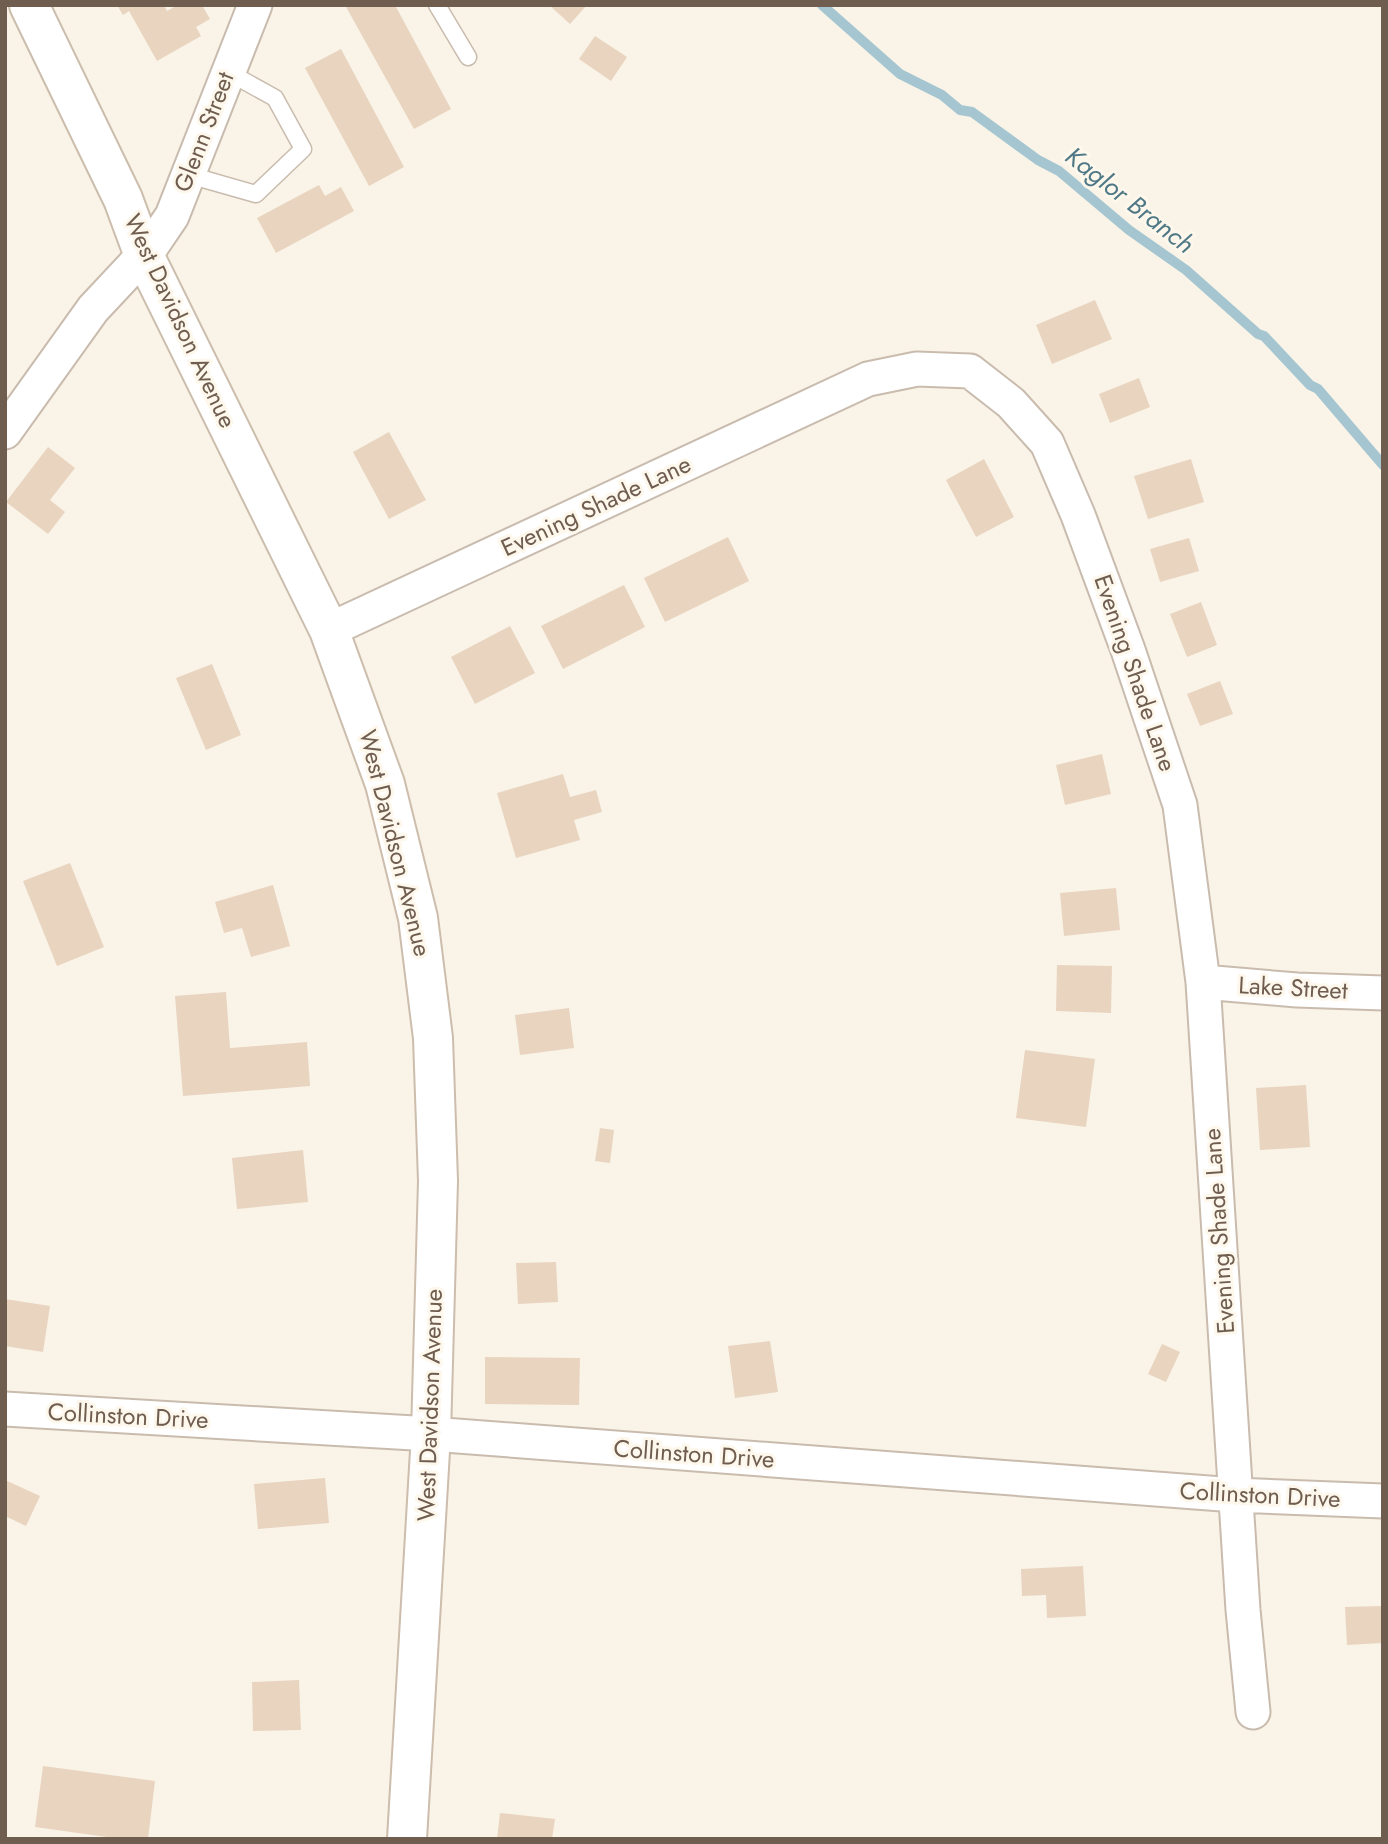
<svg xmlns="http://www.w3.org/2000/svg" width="1388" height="1844" viewBox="0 0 1388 1844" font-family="Jost,sans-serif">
  <rect width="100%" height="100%" fill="#f9f4e7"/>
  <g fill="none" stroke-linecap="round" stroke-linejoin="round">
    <path stroke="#a5c6d1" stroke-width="10" d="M822,5L900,74L942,95L960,110L972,112L1038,160L1059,171L1129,230L1186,270L1258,334L1264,336L1310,385L1318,389L1383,465"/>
  </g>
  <path fill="#e9d4c0" d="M117,5H164L167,11L178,5H202L210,19L196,27L201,36L157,61L129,11L123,15Z
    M345,5H395L451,109L414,129Z
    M549,5H587L570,24Z
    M595,36L627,57L611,81L579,59Z
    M341,49L404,167L369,186L305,68Z
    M319,185L325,196L341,187L354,211L276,253L257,218Z
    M1095,300L1112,339L1052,364L1036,325Z
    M1139,378L1150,407L1110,423L1099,394Z
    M389,432L426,500L389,519L353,452Z
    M48,447L75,468L50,500L65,512L48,534L6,502Z
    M984,459L1014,517L976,537L946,480Z
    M1191,459L1204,502L1148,519L1134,476Z
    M728,537L749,581L665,622L644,578Z
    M1189,538L1199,571L1160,582L1150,549Z
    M624,585L645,627L563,669L541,626Z
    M1201,602L1217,645L1187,657L1170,614Z
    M510,626L535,673L475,704L451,657Z
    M212,664L241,735L206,750L176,678Z
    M1220,681L1233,714L1200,726L1187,694Z
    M1102,754L1111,794L1065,805L1056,765Z
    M563,774L570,797L596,790L602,812L574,820L580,840L516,858L497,793Z
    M70,863L104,947L57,966L23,881Z
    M273,885L290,946L251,957L242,928L224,933L215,902Z
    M1116,888L1120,930L1064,936L1060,893Z
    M1057,965L1112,966L1111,1013L1056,1011Z
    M226,992L230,1048L307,1042L310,1086L183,1096L175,996Z
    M569,1008L574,1048L520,1055L515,1015Z
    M1025,1050L1095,1059L1086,1127L1016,1118Z
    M1306,1085L1310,1147L1260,1150L1256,1088Z
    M600,1128L614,1130L610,1163L595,1161Z
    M303,1150L308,1202L237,1209L232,1158Z
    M556,1262L558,1302L518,1304L516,1263Z
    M5,1299L50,1306L43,1352L5,1346Z
    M770,1341L778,1392L735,1398L728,1346Z
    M1162,1344L1180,1352L1166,1382L1148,1374Z
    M485,1357L580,1358L579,1405L485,1404Z
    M325,1478L329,1523L258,1529L254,1484Z
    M5,1480L40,1496L26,1526L5,1516Z
    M1083,1566L1086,1616L1047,1618L1046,1595L1022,1596L1021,1569Z
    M1383,1606V1643L1347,1645L1345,1607Z
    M299,1680L301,1730L253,1731L252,1682Z
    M43,1766L155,1781L148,1839H121L35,1827Z
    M500,1813L555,1819L552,1839H497Z"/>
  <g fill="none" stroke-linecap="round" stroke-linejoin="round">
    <defs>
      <path id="lane" d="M437,5L468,57
        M189,175L256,194L303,149L275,98L228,72"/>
      <path id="street" d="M5,432L93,309L151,247L172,216L255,5
        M329,630L868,379L917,369L970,371L1011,403L1047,443L1078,515L1128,650L1180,805L1203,982L1243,1610L1253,1712
        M1203,982L1297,990L1383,993
        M5,1409L431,1434L1235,1495L1383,1501"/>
      <path id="secondary" d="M29,5L123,199L143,253L329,630L385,784L418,918L433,1038L438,1181L431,1434L407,1839"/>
    </defs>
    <use href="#lane" stroke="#c9bcae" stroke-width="19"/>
    <use href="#street" stroke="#c9bcae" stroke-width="37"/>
    <use href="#secondary" stroke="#ccbdad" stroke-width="42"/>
    <use href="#lane" stroke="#fff" stroke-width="16"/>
    <use href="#street" stroke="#fff" stroke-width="33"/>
    <use href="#secondary" stroke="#fff" stroke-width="38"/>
  </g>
  <g text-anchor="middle" stroke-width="6" stroke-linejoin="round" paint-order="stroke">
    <g font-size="24" fill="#6f5d4f" stroke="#fdf7ec">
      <text transform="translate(204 132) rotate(-69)" y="8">Glenn Street</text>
      <text transform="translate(180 321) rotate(65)" y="8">West Davidson Avenue</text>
      <text transform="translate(596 506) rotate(-25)" y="8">Evening Shade Lane</text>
      <text transform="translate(1135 673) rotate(71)" y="8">Evening Shade Lane</text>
      <text transform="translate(395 843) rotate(76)" y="8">West Davidson Avenue</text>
      <text transform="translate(1293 988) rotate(3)" y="8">Lake Street</text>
      <text transform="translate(1219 1231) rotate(-94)" y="8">Evening Shade Lane</text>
      <text transform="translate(430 1405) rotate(-88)" y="8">West Davidson Avenue</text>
      <text transform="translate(128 1416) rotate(3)" y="8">Collinston Drive</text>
      <text transform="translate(694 1454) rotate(4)" y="8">Collinston Drive</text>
      <text transform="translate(1260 1495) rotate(3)" y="8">Collinston Drive</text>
    </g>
    <g font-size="26" font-style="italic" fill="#4f7886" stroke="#fdf7ec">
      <text transform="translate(1130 200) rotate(38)" y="9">Kaglor Branch</text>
    </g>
  </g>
  <rect width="1388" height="1844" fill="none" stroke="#6f5d4f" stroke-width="14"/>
</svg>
